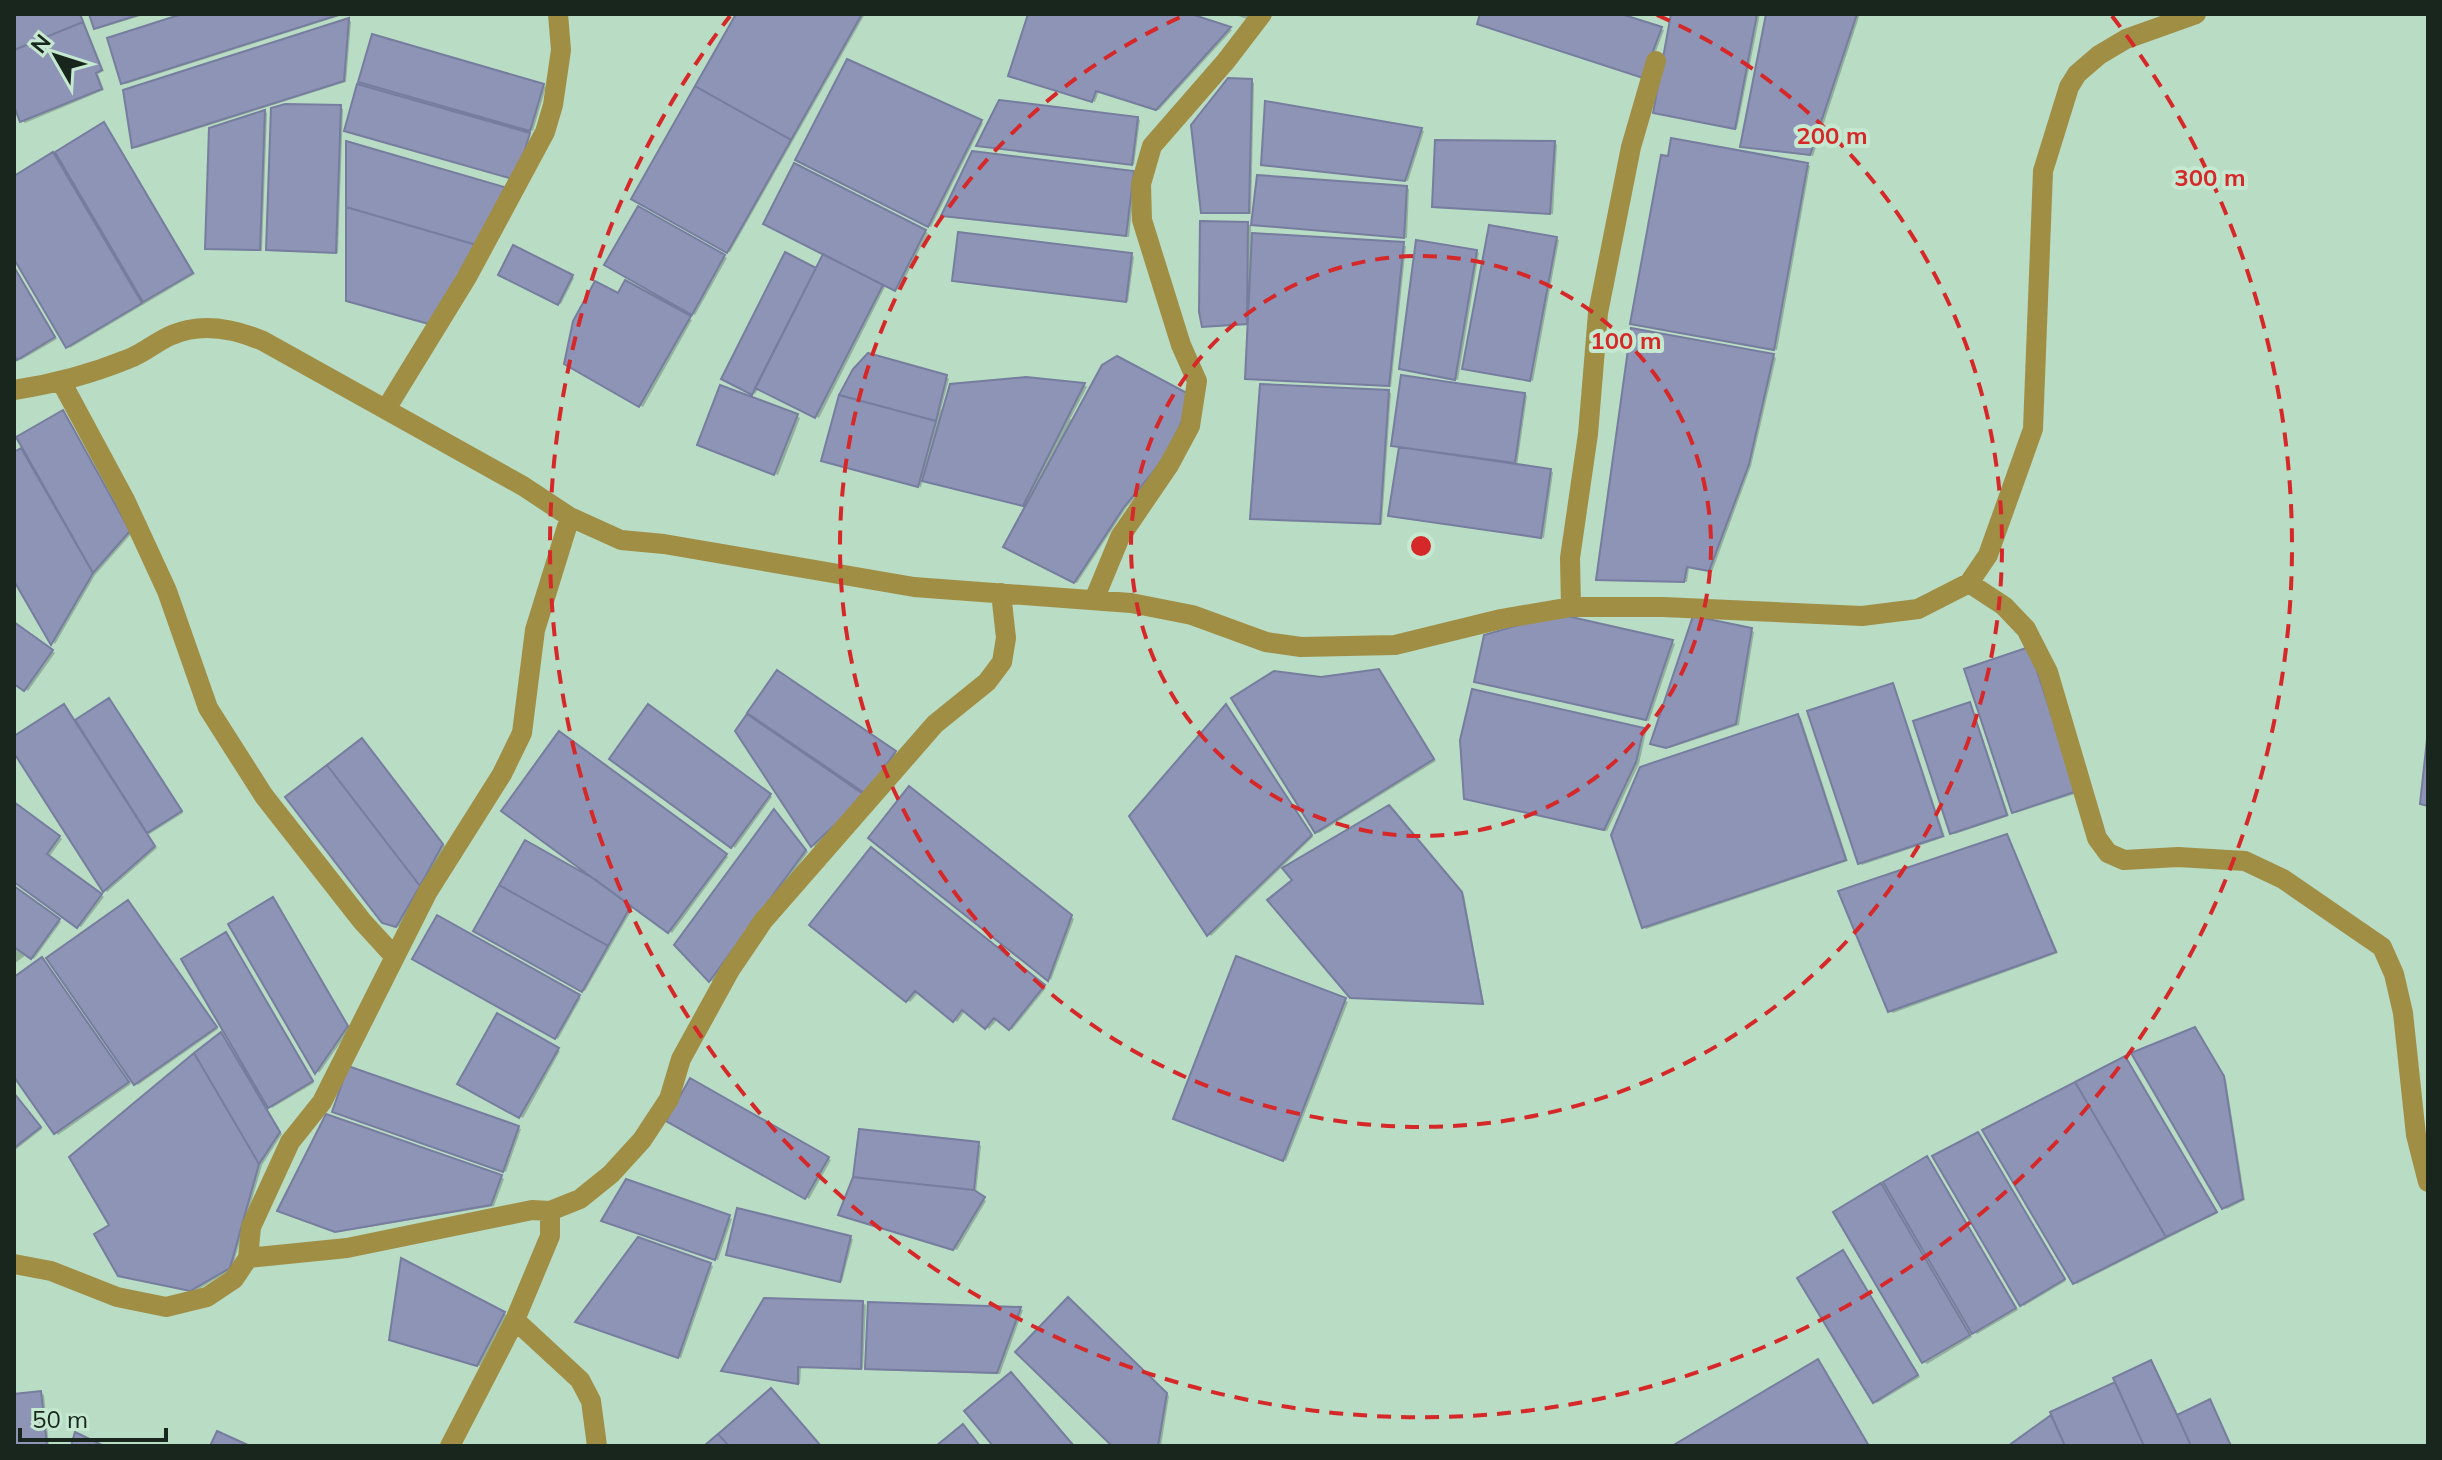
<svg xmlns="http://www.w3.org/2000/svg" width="2442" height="1460" viewBox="0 0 2442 1460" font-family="Mulish,sans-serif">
  <rect width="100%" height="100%" fill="#b8dcc4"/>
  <path fill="#0003" d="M14,14H81L104,71L98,74L104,90L25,123L22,121L17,107L14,108Z
    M91,14H147L98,29Z
    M189,14H346L126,84L123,82Z
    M738,14H865L730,252L634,198Z
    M1030,14H1184L1232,30L1159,110L1099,91L1095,102L1013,77Z
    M1233,14H1250L1247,19Z
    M1482,14H1614L1664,30L1646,78Z
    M1673,14H1760L1737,129L1658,114Z
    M1768,14H1860L1813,156L1744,147Z
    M349,20L351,22L346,82L137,148L134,146Z
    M848,61L983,123L931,227L798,159Z
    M1251,81L1254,83L1251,214L1206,213L1203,211Z
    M363,82L543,86L546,87L533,131Z
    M340,107L343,109L338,253L270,251L268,249Z
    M265,112L267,113L262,251L210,249L207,247Z
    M1137,118L1140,120L1134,165L981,146Z
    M104,124L195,274L70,348L14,255V178Z
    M1421,130L1424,131L1408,181L1266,165Z
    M1555,143L1557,145L1553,214L1434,206Z
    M1808,165L1810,166L1777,350L1635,325Z
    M795,166L928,233L899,290L886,285L819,418L759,388L755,394L723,378L817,271L826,254Z
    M1134,173L1136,174L1129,237L946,216Z
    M1406,188L1409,189L1407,238L1256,225Z
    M638,208L727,258L695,315L607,264Z
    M1248,224L1251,226V235L1406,246L1391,387L1247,378L1250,325L1204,326Z
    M1556,239L1559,240L1533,381L1467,369Z
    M514,248L574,278L561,304L501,274Z
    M1477,252L1479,253L1458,380L1404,370Z
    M1131,255L1134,257L1128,302L957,282Z
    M14,266L57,339L21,360L14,351Z
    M626,282L692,320L643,407L566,363Z
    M1773,356L1776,358L1751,466L1712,572L1689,568L1687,582L1598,579Z
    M946,377L949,379L941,409L944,410L1026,379L1084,385L1087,387L1070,419L1171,455L1126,508L1077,583L1005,546L1027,507L923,479L921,487L826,462Z
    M1388,392L1391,393L1382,524L1253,518Z
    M1525,394L1527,396L1517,466L1553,472L1544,538L1393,517L1401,447Z
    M63,412L132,533L95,575L55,644L14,577V454Z
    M797,416L800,418L778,475L702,446Z
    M14,624L55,653L28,691L14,681Z
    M1751,630L1754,632L1739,725L1670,748L1655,745Z
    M1672,642L1675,644L1649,721L1479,682Z
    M2032,651L2078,793L2016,813L2013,812Z
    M1378,671L1436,761L1319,833L1316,832L1321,679Z
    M777,672L897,754L815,847L737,732Z
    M1893,685L1895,687L1945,837L1862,865L1860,863Z
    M109,700L183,813L148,835L157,848L107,892L14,750V738L64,706L76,722Z
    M1969,704L1972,706L2009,816L1955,834L1952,832Z
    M1227,706L1313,837L1211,936L1209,934Z
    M649,707L772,797L735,848L611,758Z
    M1798,716L1801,718L1848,861L1646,929L1643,927Z
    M1643,730L1646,732L1639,764L1607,831L1469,800Z
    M560,734L728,857L672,933L634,906L585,991L476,930L596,882Z
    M365,742L445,846L400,927L387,924Z
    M912,790L1074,919L1051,980L871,837Z
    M14,804L62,839L49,857L104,897L81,927L14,879Z
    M1392,809L1464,895L1484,1004L1351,996Z
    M777,813L808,852L713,982L710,980Z
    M2007,836L2058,953L1893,1013L1890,1011Z
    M874,851L1046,988L1012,1030L998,1019L989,1029L965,1011L957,1022L919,992L910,1002L812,925Z
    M14,888L61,922L34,959L27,954L14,964Z
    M273,900L350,1029L319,1073L231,925Z
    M128,902L218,1029L138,1085L135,1083Z
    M437,917L581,998L558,1039L415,958Z
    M226,934L314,1083L272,1108L270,1106Z
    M1238,959L1348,1002L1286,1161L1179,1119Z
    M42,960L131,1084L58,1135L14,1074V980Z
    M498,1016L560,1051L523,1118L460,1083Z
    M2195,1029L2226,1080L2245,1200L2227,1209L2224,1207Z
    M223,1036L282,1134L262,1165L232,1269L194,1292L123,1277L112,1226Z
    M2125,1058L2218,1213L2077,1284L2075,1282Z
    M691,1081L831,1160L809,1199L669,1120Z
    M14,1093L42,1129L14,1151Z
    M337,1112L518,1128L521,1129L506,1172Z
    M1978,1134L2066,1281L2024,1306L2022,1304Z
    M978,1144L981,1146L976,1193L986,1201L957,1250L843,1215Z
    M1927,1159L2018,1310L1977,1334L1974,1332Z
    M501,1177L504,1179L494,1206L339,1232L282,1212Z
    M627,1182L732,1219L718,1260L606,1222Z
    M1883,1187L1972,1337L1927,1364L1924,1362Z
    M850,1238L853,1239L842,1282L731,1256Z
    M1845,1254L1920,1377L1877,1403L1874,1401Z
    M403,1261L507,1315L480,1366L394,1341Z
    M710,1265L713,1266L681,1358L580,1323Z
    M1072,1301L1169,1396L1161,1446H1115Z
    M863,1303L866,1305L863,1369L801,1367L800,1384L726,1372Z
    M870,1304L1021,1309L1023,1310L1000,1374L870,1370L867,1368Z
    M1818,1361L1870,1446H1676Z
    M2151,1362L2178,1416L2210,1402L2232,1446H2012L2054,1416Z
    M41,1393L44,1395L49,1446H14V1396Z"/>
  <path fill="#8d94b6" stroke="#767d9e" stroke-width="2" d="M14,14H80L83,22L14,50Z
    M89,14H141L94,29Z
    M182,14H341L121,84L107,38Z
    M736,14H862L791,140L695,86Z
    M1028,14H1191L1231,27L1156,110L1096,91L1092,102L1008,76Z
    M1480,14H1621L1662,27L1643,78L1477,24Z
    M1671,14H1757L1735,129L1653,113Z
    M1766,14H1857L1810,155L1740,147Z
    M349,18L344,81L132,148L123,90Z
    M83,22L102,70L96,73L102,89L20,122L14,106V50Z
    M372,34L544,84L530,131L358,82Z
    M847,59L982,120L928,227L795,160Z
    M1228,78L1252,79L1249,213H1201L1191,125Z
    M357,84L530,133L516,180L344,131Z
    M695,86L791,140L727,253L631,199Z
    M999,100L1138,117L1132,165L976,146Z
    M1265,101L1422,128L1405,181L1261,165Z
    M285,104L341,105L336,253L266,250L271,108Z
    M265,110L260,250L205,249L209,128Z
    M104,122L193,273L143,302L55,152Z
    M1671,138L1808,163L1774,350L1630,324L1661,155L1668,156Z
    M1435,140L1555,141L1550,214L1432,207Z
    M346,141L511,189L480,246L346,207Z
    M972,151L1134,171L1126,236L941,216Z
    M53,152L142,303L66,348L14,259V176Z
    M794,163L926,230L895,291L763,224Z
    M1257,175L1407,186L1404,238L1251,225Z
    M638,206L725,255L692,315L604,265Z
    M346,207L480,246L436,326L346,301Z
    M1200,221L1248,222L1247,324L1202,327L1199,312Z
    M1489,225L1557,237L1530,381L1462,369Z
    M958,232L1132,253L1126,302L952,281Z
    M1252,233L1404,242L1389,386L1245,379Z
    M1416,240L1477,250L1455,380L1399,369Z
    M513,245L573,275L558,305L498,275Z
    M785,252L816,268L752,395L721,379Z
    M823,254L883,285L815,418L755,388Z
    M14,267L55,337L17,360L14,355Z
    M625,280L691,316L639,407L564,364L573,321L595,281L618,293Z
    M1631,328L1774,354L1749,464L1709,571L1687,567L1684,582L1596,580Z
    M868,353L947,375L936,421L839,395L853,369Z
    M1117,356L1187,393L1186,411L1168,454L1124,507L1074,583L1003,547L1102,365Z
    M1401,375L1525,393L1515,463L1391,446Z
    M1026,377L1085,383L1023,506L922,481L950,384Z
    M1260,384L1389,390L1380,524L1250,519Z
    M720,385L798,414L774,475L697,445Z
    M839,395L936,421L918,487L821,461Z
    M63,410L130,531L93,573L16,437Z
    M1399,447L1551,469L1541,538L1388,516Z
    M21,448L93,573L51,645L14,581V452Z
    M1558,614L1673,640L1646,720L1474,682L1484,635Z
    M1693,616L1752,628L1736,724L1666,748L1650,744Z
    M14,622L53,650L24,691L14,684Z
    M2029,647L2077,791L2012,813L1964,669Z
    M1379,669L1434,759L1315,833L1231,698L1274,671L1321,677Z
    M777,670L896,751L866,794L747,713Z
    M1893,683L1943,836L1858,864L1807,711Z
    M1472,689L1644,728L1636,762L1604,830L1464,799L1460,740Z
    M109,698L182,811L147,833L75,720Z
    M1970,702L2007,815L1950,834L1913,721Z
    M64,704L155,846L103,892L14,753V736Z
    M648,704L771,794L731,848L609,759Z
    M1226,704L1312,835L1207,936L1129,816Z
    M747,714L866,796L811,847L735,731Z
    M1798,714L1846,860L1642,928L1611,835L1640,767Z
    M2428,730V806L2420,804Z
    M559,731L727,854L668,933L501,811Z
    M362,738L443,844L420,886L327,765Z
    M327,765L420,886L396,927L382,923L285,797Z
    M909,786L1072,915L1048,981L868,838Z
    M14,802L60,836L47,854L102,894L77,928L14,882Z
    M1389,805L1462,892L1483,1004L1350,998L1267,900L1292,880L1282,868Z
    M774,809L806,850L709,982L674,945Z
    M2007,834L2056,952L1888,1012L1838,891Z
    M525,840L596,880L631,906L608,946L499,885Z
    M871,847L1045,985L1009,1030L994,1018L985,1029L962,1010L953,1022L915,991L906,1002L809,925Z
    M499,885L608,946L582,992L473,931Z
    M14,886L60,919L31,959L14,947Z
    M273,897L348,1026L315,1074L228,924Z
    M128,900L217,1027L134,1085L46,958Z
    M437,915L580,995L555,1039L412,959Z
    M226,932L313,1081L268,1108L181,959Z
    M1236,956L1346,998L1283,1161L1173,1119Z
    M42,957L129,1082L54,1134L14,1077V977Z
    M497,1013L559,1048L519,1118L457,1084Z
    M2195,1027L2224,1076L2243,1199L2222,1209L2131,1053Z
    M221,1032L280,1132L259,1164L194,1053Z
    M194,1053L259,1164L230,1268L190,1291L118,1276L94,1234L109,1225L69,1157Z
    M2125,1056L2217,1212L2166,1237L2075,1082Z
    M348,1066L519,1126L503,1172L332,1112Z
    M690,1078L829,1157L805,1199L666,1121Z
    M2075,1082L2166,1237L2073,1284L1982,1130Z
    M14,1093L41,1127L14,1148Z
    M326,1114L502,1175L491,1205L335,1232L277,1211Z
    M859,1129L979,1142L974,1190L853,1177Z
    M1978,1132L2065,1279L2020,1306L1932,1156Z
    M1927,1156L2016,1308L1972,1334L1883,1182Z
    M853,1177L974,1190L985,1197L953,1250L838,1215Z
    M626,1179L730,1215L715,1260L601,1221Z
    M1881,1183L1970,1335L1922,1363L1833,1212Z
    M737,1208L851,1236L840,1282L726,1255Z
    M638,1237L711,1263L678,1358L575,1322Z
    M1843,1250L1918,1375L1873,1403L1797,1278Z
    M401,1258L505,1312L477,1366L389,1340Z
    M1068,1297L1167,1393L1158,1446H1112L1015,1352Z
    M764,1298L863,1301L861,1369L798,1367V1384L721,1371Z
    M868,1302L1021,1307L997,1373L865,1369Z
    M1818,1359L1869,1446H1672Z
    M2151,1360L2177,1415L2191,1446H2144L2113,1378Z
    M1011,1372L1074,1446H993L964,1411Z
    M2115,1382L2144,1446H2065L2050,1412Z
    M771,1388L821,1446H729L718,1434Z
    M41,1391L47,1446H14V1394Z
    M2210,1399L2231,1446H2191L2177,1415Z
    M2051,1415L2065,1446H2008Z
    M963,1424L980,1446H936Z
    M217,1431L250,1446H210Z
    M75,1432L104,1446H71Z
    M718,1434L729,1446H704Z"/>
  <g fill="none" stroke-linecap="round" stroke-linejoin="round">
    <path stroke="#a18e45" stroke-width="20" d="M62,383L125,500L167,591L208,708L264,796L362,921L394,956
      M14,390C54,384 91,374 128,359C144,353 157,341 172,335C202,322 235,329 263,341L523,486L570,517L621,540L664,544L914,587L1131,603L1192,615L1266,642L1301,647L1395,645L1501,619L1571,607H1663L1862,616L1918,609L1969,583L1988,555L2033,429L2043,171L2069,87L2077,74L2099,55L2126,39L2196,14
      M386,409L467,277L545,132L553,105L561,50L558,14
      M1969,583L2004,606L2026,629L2048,672L2097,838L2108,853L2124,860L2178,857L2245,861L2283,879L2382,947L2394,974L2403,1013L2416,1135L2428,1182
      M1094,600L1120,537L1169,465L1190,426L1197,381L1181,345L1142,220L1141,184L1152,146L1226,61L1262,14
      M1571,607L1570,558L1588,434L1598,313L1631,147L1656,61
      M248,1258L347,1248L532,1210L550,1211L580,1199L611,1174L642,1140L669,1099L681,1059L730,970L763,921L935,724L987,682L1002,662L1006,638L1001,593
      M14,1264L51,1271L117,1297L166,1307L207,1297L234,1279L248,1258L251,1227L290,1142L322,1102L427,893L502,774L522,733L535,630L570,517
      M515,1320L580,1380L591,1401L597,1446
      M450,1446L515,1320L550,1236V1211"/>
  </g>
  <g fill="none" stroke="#d62828" stroke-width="4" stroke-dasharray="14 10">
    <circle cx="1421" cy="546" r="290"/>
    <path d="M1657 15A581 581 0 1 1 1185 15"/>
    <path d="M2112 16A871 871 0 1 1 730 16"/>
  </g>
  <circle cx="1421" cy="546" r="12" fill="#d62828" stroke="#c5e9d0" stroke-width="4"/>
  <g font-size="24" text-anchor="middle" font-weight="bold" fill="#d62828" stroke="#c5e9d0" stroke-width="8" stroke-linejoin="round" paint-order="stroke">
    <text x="1832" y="144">200 m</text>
    <text x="2210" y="186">300 m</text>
    <text x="1626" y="349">100 m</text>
  </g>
  <rect width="2442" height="1460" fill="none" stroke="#18261d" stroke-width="32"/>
  <g transform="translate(56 56) rotate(309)" stroke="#c5e9d0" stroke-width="6" paint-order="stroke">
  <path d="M0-6L14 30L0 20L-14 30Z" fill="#18261d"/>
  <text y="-12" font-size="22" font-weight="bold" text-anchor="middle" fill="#18261d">N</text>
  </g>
  <path d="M20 1428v12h146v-12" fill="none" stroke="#18261d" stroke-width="4"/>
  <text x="32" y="1428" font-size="24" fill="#18261d" stroke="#c5e9d0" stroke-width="6" paint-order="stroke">50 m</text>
</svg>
